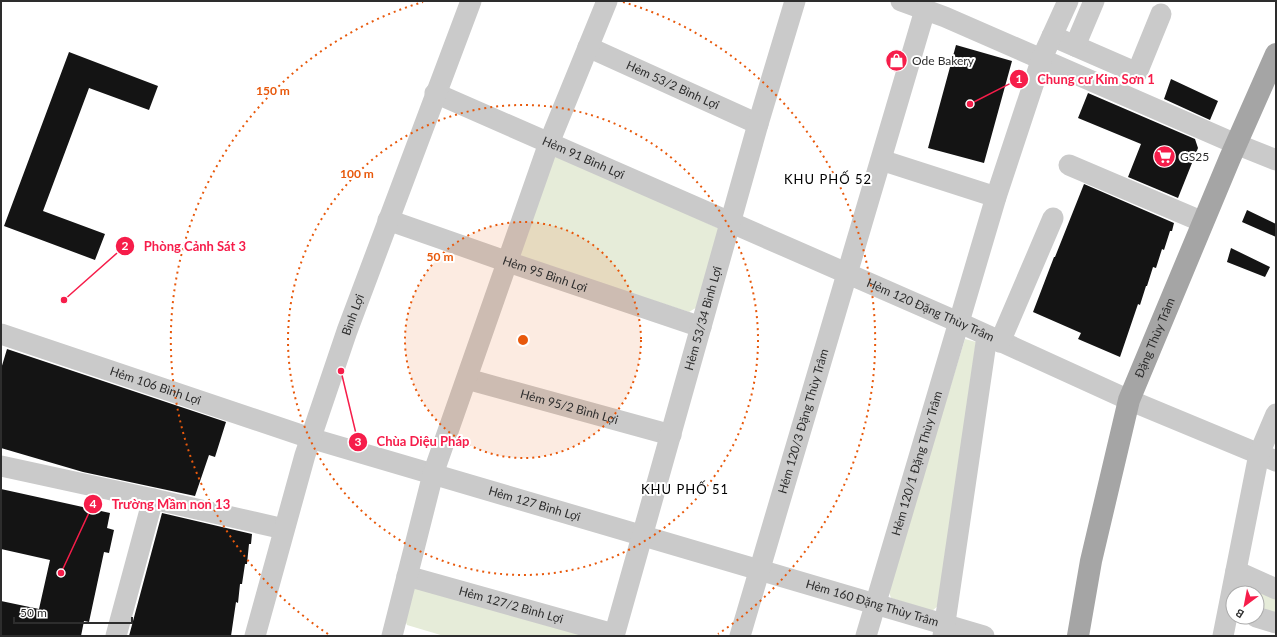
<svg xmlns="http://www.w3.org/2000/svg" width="1277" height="637" viewBox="0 0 1277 637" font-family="Lato,sans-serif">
  <rect width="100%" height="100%" fill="#fff"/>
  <path fill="#e6ecd9" d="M559,155L722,230L699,306L689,312L522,258L519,250L552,157Z
    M965,339L976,342L939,605L932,611L891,598L888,589Z
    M418,587L586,636H444L407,625L404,618L410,590Z
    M1244,587L1251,588L1276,598V614L1257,609V593H1241Z"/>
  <path fill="#141414" d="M956,45L1012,61L984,163L928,148Z
    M69,52L158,86L149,110L89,88L43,211L105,234L95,260L4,226Z
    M1171,79L1218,101L1210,120L1164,99Z
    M1088,93L1195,139L1198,148L1178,198L1128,177L1141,144L1078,118Z
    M1084,184L1174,223L1172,231H1170L1164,250L1162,249L1156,268L1153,267L1147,286H1146L1140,305L1138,304L1120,357L1078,339L1081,333L1033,312L1054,257H1055Z
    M1247,210L1276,224V237L1242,222Z
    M1231,248L1270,267L1265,277L1227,262Z
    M7,349L226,422L215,457L209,455L195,496L83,472L1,448V369Z
    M1,489L110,513L107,528L114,530L109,553L104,552L89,622L84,621L81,636H1V601L39,609L50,560L1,549Z
    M162,513L252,534L251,544H249L247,564H245L242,584H240L238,603L236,602L231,636H129Z"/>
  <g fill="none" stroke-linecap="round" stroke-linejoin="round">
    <g stroke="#cacaca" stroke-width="21">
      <path d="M901,1L945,17L1236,144L1276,160"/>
      <path d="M1052,36L1137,73L1161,14"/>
      <path d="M1075,46L1094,1"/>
      <path id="s1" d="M588,47L758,124"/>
      <path id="s2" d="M435,93L958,322L1129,400L1276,461"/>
      <path d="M881,160L996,197"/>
      <path d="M1069,165L1203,222"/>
      <path id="s3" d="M388,220L508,262L701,327"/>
      <path id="s4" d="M1,334L310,438L984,636"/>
      <path d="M1000,342L1053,218"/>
      <path id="s5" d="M467,379L671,435"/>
      <path d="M1,466L153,499L284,529"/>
      <path d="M1236,571L1276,589"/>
      <path id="s6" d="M407,576L614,634"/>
      <path d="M1256,617L1276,623"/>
      <path d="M116,636L153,499"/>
      <path id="s7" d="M255,636L305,455L347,331L471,1"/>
      <path d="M392,636L433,474L549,143L607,1"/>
      <path id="s8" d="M614,636L758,124L795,1"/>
      <path id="s9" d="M740,636L925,10"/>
      <path id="s10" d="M866,636L996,197L1042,58L1068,1"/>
      <path d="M943,636L987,336"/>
      <path d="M1223,636L1259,454L1276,414"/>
    </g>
    <path stroke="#a5a5a5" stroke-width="22" id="s11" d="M1078,636L1091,561L1129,400L1230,158L1276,54"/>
  </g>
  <circle cx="523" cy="340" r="118" fill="#e8590c" fill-opacity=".12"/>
  <g fill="none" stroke="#e8590c" stroke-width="2" stroke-dasharray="2 4">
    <circle cx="523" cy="340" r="118"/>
    <circle cx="523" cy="340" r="235"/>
    <path d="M328 634A353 353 0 0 1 423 2M623 2A353 353 0 0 1 718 634"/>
  </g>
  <defs>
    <symbol id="shop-disc" viewBox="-11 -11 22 22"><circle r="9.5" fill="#f61d4a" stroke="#fff"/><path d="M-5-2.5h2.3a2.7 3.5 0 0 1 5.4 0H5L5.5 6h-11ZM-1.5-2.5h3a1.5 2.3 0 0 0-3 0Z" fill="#fff"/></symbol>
    <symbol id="supermarket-disc" viewBox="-11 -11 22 22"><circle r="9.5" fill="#f61d4a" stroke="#fff"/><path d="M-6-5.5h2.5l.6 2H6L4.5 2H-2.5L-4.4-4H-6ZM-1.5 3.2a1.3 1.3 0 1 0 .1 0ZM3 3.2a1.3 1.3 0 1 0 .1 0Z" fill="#fff"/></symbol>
  </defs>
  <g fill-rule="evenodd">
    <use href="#shop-disc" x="884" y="48" width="25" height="25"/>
    <use href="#supermarket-disc" x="1152" y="144" width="25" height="25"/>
  </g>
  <g text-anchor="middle" stroke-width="4" stroke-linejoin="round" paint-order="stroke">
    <g font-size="12" fill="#2d2d2d" stroke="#fff" text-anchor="start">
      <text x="912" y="65">Ode Bakery</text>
      <text x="1180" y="161">GS25</text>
    </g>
    <g font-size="12" fill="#2d2d2d" stroke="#fff">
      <text dy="4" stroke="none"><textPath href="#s1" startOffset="93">Hẻm 53/2 Bình Lợi</textPath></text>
      <text dy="4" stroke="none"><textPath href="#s2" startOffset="162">Hẻm 91 Bình Lợi</textPath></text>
      <text dy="4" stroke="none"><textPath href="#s3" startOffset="166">Hẻm 95 Bình Lợi</textPath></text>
      <text dy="4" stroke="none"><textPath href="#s2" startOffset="541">Hẻm 120 Đặng Thùy Trâm</textPath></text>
      <text dy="4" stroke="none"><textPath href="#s7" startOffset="336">Bình Lợi</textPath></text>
      <text dy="4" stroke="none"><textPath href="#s8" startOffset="330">Hẻm 53/34 Bình Lợi</textPath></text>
      <text dy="4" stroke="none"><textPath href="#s11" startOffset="309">Đặng Thùy Trâm</textPath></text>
      <text dy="4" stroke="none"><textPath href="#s4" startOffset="163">Hẻm 106 Bình Lợi</textPath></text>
      <text dy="4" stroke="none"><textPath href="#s5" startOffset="106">Hẻm 95/2 Bình Lợi</textPath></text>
      <text dy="4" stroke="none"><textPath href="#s9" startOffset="224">Hẻm 120/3 Đặng Thùy Trâm</textPath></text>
      <text dy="4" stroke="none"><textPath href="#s10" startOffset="180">Hẻm 120/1 Đặng Thùy Trâm</textPath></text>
      <text dy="4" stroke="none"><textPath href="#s4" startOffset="560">Hẻm 127 Bình Lợi</textPath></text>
      <text dy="4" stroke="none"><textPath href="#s4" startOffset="912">Hẻm 160 Đặng Thùy Trâm</textPath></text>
      <text dy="4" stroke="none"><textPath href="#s6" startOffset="108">Hẻm 127/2 Bình Lợi</textPath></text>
    </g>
    <g font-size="13" letter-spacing="1" fill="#000" stroke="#fff">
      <text x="828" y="184">KHU PHỐ 52</text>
      <text x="685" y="494">KHU PHỐ 51</text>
    </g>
  </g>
  <circle cx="523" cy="340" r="6" fill="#e8590c" stroke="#fff" stroke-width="2"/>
  <g font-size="12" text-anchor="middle" font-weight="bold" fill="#e8590c" stroke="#fff" stroke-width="4" stroke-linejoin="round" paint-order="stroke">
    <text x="273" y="95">150 m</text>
    <text x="357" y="178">100 m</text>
    <text x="440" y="261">50 m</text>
  </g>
  <path fill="none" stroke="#f61d4a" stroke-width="1.5" d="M970 104L1019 79M64 300L125 246M341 371L358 442M61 573L93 504"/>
  <g fill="#f61d4a" stroke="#fff" stroke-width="1.5">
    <circle cx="970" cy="104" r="4"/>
    <circle cx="64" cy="300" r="4"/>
    <circle cx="341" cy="371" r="4"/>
    <circle cx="61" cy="573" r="4"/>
    <circle cx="1019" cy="79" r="10"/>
    <circle cx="125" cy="246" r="10"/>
    <circle cx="358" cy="442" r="10"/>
    <circle cx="93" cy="504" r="10"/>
  </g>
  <g font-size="12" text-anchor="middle" font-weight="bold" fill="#fff">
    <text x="1019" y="83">1</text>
    <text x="125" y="250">2</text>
    <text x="358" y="446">3</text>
    <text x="93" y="508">4</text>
  </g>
  <g font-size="13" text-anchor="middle" font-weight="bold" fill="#f61d4a" stroke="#fff" stroke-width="4" stroke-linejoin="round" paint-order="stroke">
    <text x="1096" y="84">Chung cư Kim Sơn 1</text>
    <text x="195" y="251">Phòng Cảnh Sát 3</text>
    <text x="423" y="446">Chùa Diệu Pháp</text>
    <text x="171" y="509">Trường Mầm non 13</text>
  </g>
  <rect width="1277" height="637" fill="none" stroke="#2d2d2d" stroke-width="4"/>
  <g transform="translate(1245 605) rotate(212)"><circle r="19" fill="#ffffff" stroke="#ababab"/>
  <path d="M0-3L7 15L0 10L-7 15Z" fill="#f61d4a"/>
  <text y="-6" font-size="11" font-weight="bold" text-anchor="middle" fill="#2d2d2d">B</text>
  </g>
  <path d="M14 617v6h118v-6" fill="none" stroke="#2d2d2d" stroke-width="2"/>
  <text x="20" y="617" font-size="12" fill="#2d2d2d" stroke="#ffffff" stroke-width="3" paint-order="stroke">50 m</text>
</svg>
